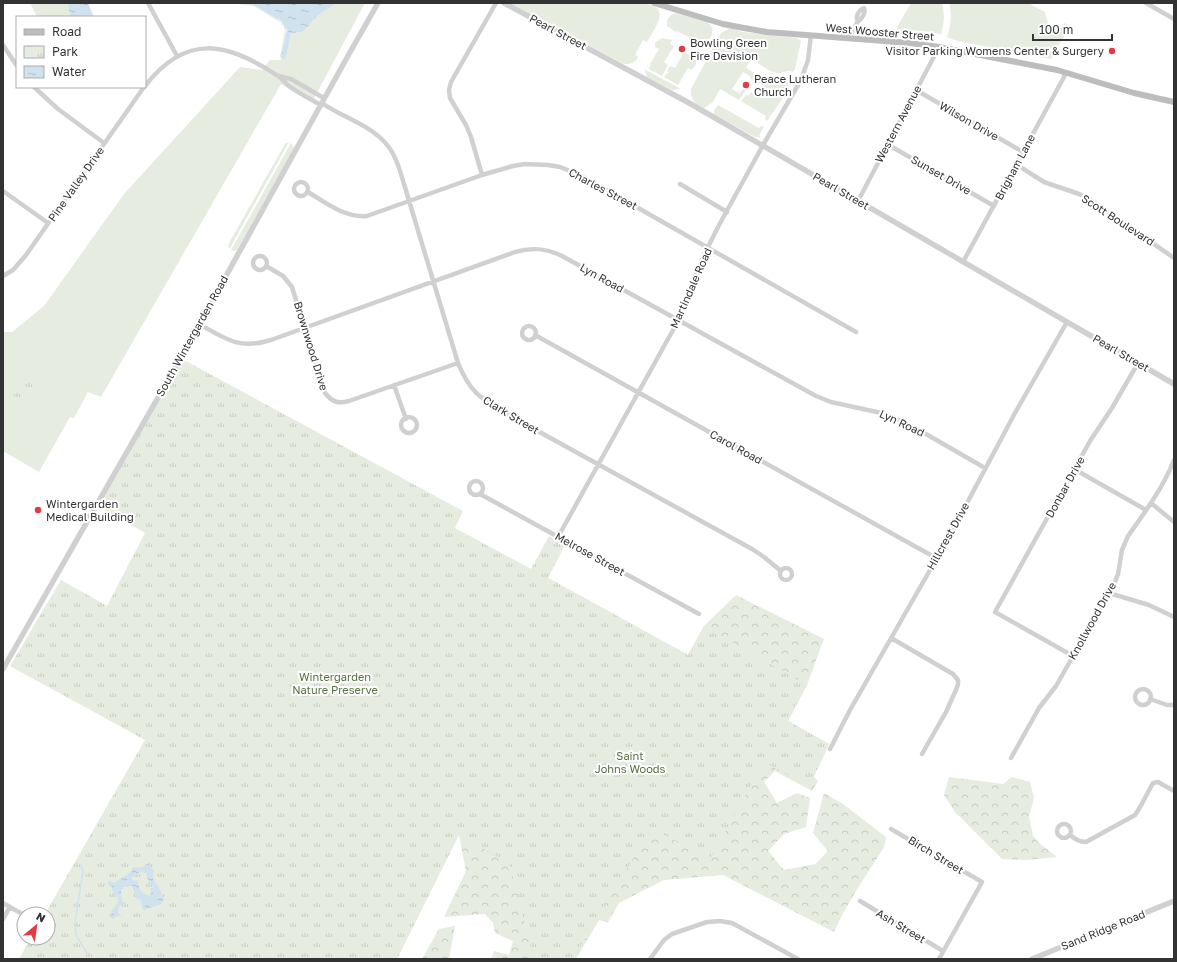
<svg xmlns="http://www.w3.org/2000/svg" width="1177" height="962" viewBox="0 0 1177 962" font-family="'Golos Text',sans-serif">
  <defs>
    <pattern id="forest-crowns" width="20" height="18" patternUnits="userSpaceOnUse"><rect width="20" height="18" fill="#e6ecdf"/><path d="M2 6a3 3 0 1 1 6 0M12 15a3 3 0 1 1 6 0" fill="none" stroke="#c6cbc0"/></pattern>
    <pattern id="park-tufts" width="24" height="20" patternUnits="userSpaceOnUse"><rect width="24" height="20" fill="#e6ecdf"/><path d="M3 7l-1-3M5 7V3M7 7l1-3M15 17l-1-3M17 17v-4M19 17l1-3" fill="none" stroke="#c6cbc0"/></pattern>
    <pattern id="water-ripples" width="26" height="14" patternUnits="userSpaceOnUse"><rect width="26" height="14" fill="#cfe2ee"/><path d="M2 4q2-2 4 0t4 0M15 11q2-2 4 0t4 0" fill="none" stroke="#b2c2cd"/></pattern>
  </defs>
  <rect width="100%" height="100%" fill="#fff"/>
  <path fill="#e6ecdf" d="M30,3H67C69,7 69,12 70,17H37Z
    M230,3C238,3 247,2 255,5C262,8 285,22 286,29C287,36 283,50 281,57L286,58L291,33L303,32L317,16L334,5L335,3H365L312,102L281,84L101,397L88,392L74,418L70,417L39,472L3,451V332H12L44,306L124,194L240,67L262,70L270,60H281L280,56L285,31L283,26L280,22L254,6Z
    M510,3H643C647,4 655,5 658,9C664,18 651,34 647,42L643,40L635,55L638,57C635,63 632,64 624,64Z
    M911,3H942C945,15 944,23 941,35L933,32L896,29Z
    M949,3H1028L1045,12L1050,31L1061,28L1064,23L1070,26L1051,59L957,41L947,37C951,26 952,15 949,3Z
    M677,13C684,15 702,19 707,22C719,30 709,47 695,43L696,41L677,31L676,32L667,26V20L672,14Z
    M730,28L743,32L797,38L801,41L795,69L793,72C787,69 783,74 777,73C768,71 759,63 751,59L746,68L756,74L752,80L750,78L751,77L743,72L732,89L740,94L743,89L746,90L739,100L720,89L713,102L704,108C695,103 690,101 691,89L721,33Z
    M663,38L672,40L670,44L674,46L664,62L668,65L662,76L649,69L651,64H650L659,49L655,47V43L660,39Z
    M690,51C697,57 699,65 691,70L688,68L678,85L664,77L666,74L669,73L667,71L670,66L675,68L684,52L689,54Z
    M644,69L681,89L672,90L647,77Z
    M759,75L767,80L769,78L778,79L786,77H792C788,94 776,107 767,121L765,119L766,116L741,101L746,95L749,96L751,92L758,96L764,86L755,81Z
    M718,105L759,128L761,126L764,127L759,136L760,137H755L714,114V110Z
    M289,142L230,248L228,247L229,243L285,144Z
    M291,143L294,148L237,250L234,251L231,250Z"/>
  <path fill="url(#forest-crowns)" d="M548,578L688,655L704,626L736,595L824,639L807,685L788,721L829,744L814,777L818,781L812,791L775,771L764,782L777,803L797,793L810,798L806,827L784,834L768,851L784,870L815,864L828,851L813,833L824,793L843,804L886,837L884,847C867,875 847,902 834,932L723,875L664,880L619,903L608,922L599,920L576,959H491L494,951L509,955L513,941L495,933L493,923L485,914L444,917L466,871L459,835Z
    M949,777L1003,784L1012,777L1030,782L1034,798L1029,816L1033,836L1039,843L1057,857L1027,860L1002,859L955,812L944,795Z
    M455,926L449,959H422L439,929Z"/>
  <path fill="url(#park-tufts)" d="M182,359L463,511L455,528L531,569L549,536L565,545L548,578L688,655L704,626L807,685L788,721L829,744L807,786L764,762L711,857L651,829L573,959H534L509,863L459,835L397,959H19L31,938H48V914H45L145,740L10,666L61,580L107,606L145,533L99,507Z
    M26,380H30L33,382L34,390C29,395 23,400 16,398L13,394C15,388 20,383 26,380Z"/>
  <path fill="url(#water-ripples)" fill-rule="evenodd" d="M67,3H88L94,17H70C69,12 69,7 67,3Z
    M243,3H335L334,5L317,16L303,32L291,33L286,58L283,59L281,57L287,30L284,25L281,21L254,5Z
    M148,864L154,871C151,878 154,880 158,886C161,890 162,895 164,899L162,902V904L143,910L140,899H137L132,886L124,887L121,891L122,901L125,903L119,906L118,913L122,916H117L113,919L112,918L111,912L118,902L117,895L114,896V892L112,891V887L108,884L109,881L114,883L131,872L132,868L134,867C139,869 143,867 148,864ZM141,871L144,873L146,872L149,884L153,886V888H150L151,894L149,896C141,893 138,889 138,881L132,880V877Z"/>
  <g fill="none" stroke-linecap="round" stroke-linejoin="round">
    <path stroke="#cfe2ee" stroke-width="1.5" d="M81,866L83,871L75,923L76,935L87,953"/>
    <path stroke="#d0d0d0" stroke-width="4.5" d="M148,3L177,56
      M1146,3L1174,19
      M849,38L858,21H859C862,18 866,13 864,8C859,10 855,16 858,21
      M3,45L17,66
      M279,76L291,79L324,98
      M145,86C186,33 227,42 278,76C282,78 285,83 289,86C298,93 310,99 321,105
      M34,87L58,109L104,143
      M916,90L1023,152
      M322,103C344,119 377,126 392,152C398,162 401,173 404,184L458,363C470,392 479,397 505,413L752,549L764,557L781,571
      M887,144L994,206
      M1017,165L1044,182L1079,194L1088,198L1174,258
      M482,175L471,137L466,125L450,98L449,90L451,82L496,3
      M294 189a7 7 0 1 1 14 0a7 7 0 1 1-14 0Z
      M680,184L727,212
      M3,191L48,223
      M308,192C326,203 345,218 367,216L482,175L513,166L525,164L548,165L560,167L575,173L589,180L856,332
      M858,201L939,47
      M253 263a7 7 0 1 1 14 0a7 7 0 1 1-14 0Z
      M963,262L1064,77L1065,72
      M266,266L283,276L292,287L325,393C332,402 338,404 349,401L458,363
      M3,276L13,270L26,255L144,87
      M199,324C226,339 239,350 271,340L515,252C532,247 546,248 562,256L816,396L831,402L886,414L919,430L985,468
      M522 333a7 7 0 1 1 14 0a7 7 0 1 1-14 0Z
      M535,335L936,558
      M394,385L406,419
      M401 425a8 8 0 1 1 16 0a8 8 0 1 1-16 0Z
      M1074,469L1146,510
      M469 488a7 7 0 1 1 14 0a7 7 0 1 1-14 0Z
      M480,494L699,614
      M1151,503L1174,522
      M558,537L678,321L703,257L718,227L763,145L801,80L808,60L811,35
      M780 574a6 6 0 1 1 12 0a6 6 0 1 1-12 0Z
      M1109,593L1149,605L1174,617
      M891,638L953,674L958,680V684L956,690L946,712L922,754
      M1073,656L995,612L1090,441L1112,408L1138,363
      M1135 697a8 8 0 1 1 16 0a8 8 0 1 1-16 0Z
      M1150,699L1167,705H1174
      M830,749L850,710L950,535L1015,413L1067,322
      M1011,758L1039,708L1056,686L1064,672L1115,582L1118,574L1122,550L1128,536C1145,512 1163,488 1174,460
      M1057 831a7 7 0 1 1 14 0a7 7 0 1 1-14 0Z
      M891,829L982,882L939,959
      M1070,835C1075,839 1079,842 1086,842L1135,815L1139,809L1153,783L1158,782L1174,791
      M860,901L943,951
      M3,903L24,915
      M3,919L10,907
      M650,959L664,940L672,934L707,922L720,921L732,923L798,959"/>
    <path stroke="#d0d0d0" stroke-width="5.5" d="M504,3L691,104L1174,384
      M3,669L180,359L349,54L378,3
      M1032,959L1174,901"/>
    <path stroke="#bdbdbd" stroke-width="6" d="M654,3L723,24L744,28L767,32L910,43L939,47L980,55L1057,70L1134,93L1174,102"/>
  </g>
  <g fill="#e63946" stroke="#fff" stroke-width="1.5">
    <circle cx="682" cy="49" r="4"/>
    <circle cx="1112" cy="51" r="4"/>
    <circle cx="746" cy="85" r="4"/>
    <circle cx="38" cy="510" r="4"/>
  </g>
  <g text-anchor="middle" stroke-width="4" stroke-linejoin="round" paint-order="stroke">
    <g font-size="11" fill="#333" stroke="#fff">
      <text transform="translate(558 32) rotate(28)" y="4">Pearl Street</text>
      <text transform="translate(880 32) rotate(5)" y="4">West Wooster Street</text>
      <text transform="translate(969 121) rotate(30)" y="4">Wilson Drive</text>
      <text transform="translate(898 124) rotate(-62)" y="4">Western Avenue</text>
      <text transform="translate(1015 167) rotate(-62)" y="4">Brigham Lane</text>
      <text transform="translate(941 175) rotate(30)" y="4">Sunset Drive</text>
      <text transform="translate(76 184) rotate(-55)" y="4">Pine Valley Drive</text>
      <text transform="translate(603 189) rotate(28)" y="4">Charles Street</text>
      <text transform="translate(841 191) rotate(30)" y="4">Pearl Street</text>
      <text transform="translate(1118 220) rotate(33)" y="4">Scott Boulevard</text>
      <text transform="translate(602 278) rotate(29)" y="4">Lyn Road</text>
      <text transform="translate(691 288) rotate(-66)" y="4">Martindale Road</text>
      <text transform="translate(192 336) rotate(-61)" y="4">South Wintergarden Road</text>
      <text transform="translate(311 346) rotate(73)" y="4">Brownwood Drive</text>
      <text transform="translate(1121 353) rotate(30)" y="4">Pearl Street</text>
      <text transform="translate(511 415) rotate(31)" y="4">Clark Street</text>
      <text transform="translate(902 423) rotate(25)" y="4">Lyn Road</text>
      <text transform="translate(736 447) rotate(29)" y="4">Carol Road</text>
      <text transform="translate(1065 487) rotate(-61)" y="4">Donbar Drive</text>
      <text transform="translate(948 536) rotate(-61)" y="4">Hillcrest Drive</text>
      <text transform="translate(590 554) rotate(29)" y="4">Melrose Street</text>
      <text transform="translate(1092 621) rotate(-61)" y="4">Knollwood Drive</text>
      <text transform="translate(936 855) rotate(31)" y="4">Birch Street</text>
      <text transform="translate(901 926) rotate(31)" y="4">Ash Street</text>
      <text transform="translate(1103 930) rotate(-22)" y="4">Sand Ridge Road</text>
    </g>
    <g font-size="11" fill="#333" stroke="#fff" text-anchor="start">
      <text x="690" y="47">Bowling Green<tspan x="690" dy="13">Fire Devision</tspan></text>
      <text x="1104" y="55" text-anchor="end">Visitor Parking Womens Center &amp; Surgery</text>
      <text x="754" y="83">Peace Lutheran<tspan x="754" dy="13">Church</tspan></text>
      <text x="46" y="508">Wintergarden<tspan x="46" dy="13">Medical Building</tspan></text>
    </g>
    <g font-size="11" fill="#56703f" stroke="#fff">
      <text x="335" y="681">Wintergarden<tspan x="335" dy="13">Nature Preserve</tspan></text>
      <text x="630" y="760">Saint<tspan x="630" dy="13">Johns Woods</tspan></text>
    </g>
  </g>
  <rect width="1177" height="962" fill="none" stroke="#333333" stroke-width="8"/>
  <rect x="16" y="16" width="130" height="72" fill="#ffffff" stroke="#adadad"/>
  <rect x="24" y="29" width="20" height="6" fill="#bdbdbd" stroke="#adadad"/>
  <text x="52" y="36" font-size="12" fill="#333333">Road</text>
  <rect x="24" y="46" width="20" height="12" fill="url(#park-tufts)" stroke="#adadad"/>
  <text x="52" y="56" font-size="12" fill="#333333">Park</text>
  <rect x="24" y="66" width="20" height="12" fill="url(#water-ripples)" stroke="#adadad"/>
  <text x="52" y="76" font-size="12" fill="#333333">Water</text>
  <g transform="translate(36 926) rotate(29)"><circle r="19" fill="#ffffff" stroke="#adadad"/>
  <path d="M0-3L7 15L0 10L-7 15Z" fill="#e63946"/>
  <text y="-6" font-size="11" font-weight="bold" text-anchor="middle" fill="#333333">N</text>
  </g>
  <path d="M1033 34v6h79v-6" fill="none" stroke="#333333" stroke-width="2"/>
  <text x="1039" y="34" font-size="12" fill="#333333" stroke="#ffffff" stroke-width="3" paint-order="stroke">100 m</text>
</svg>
